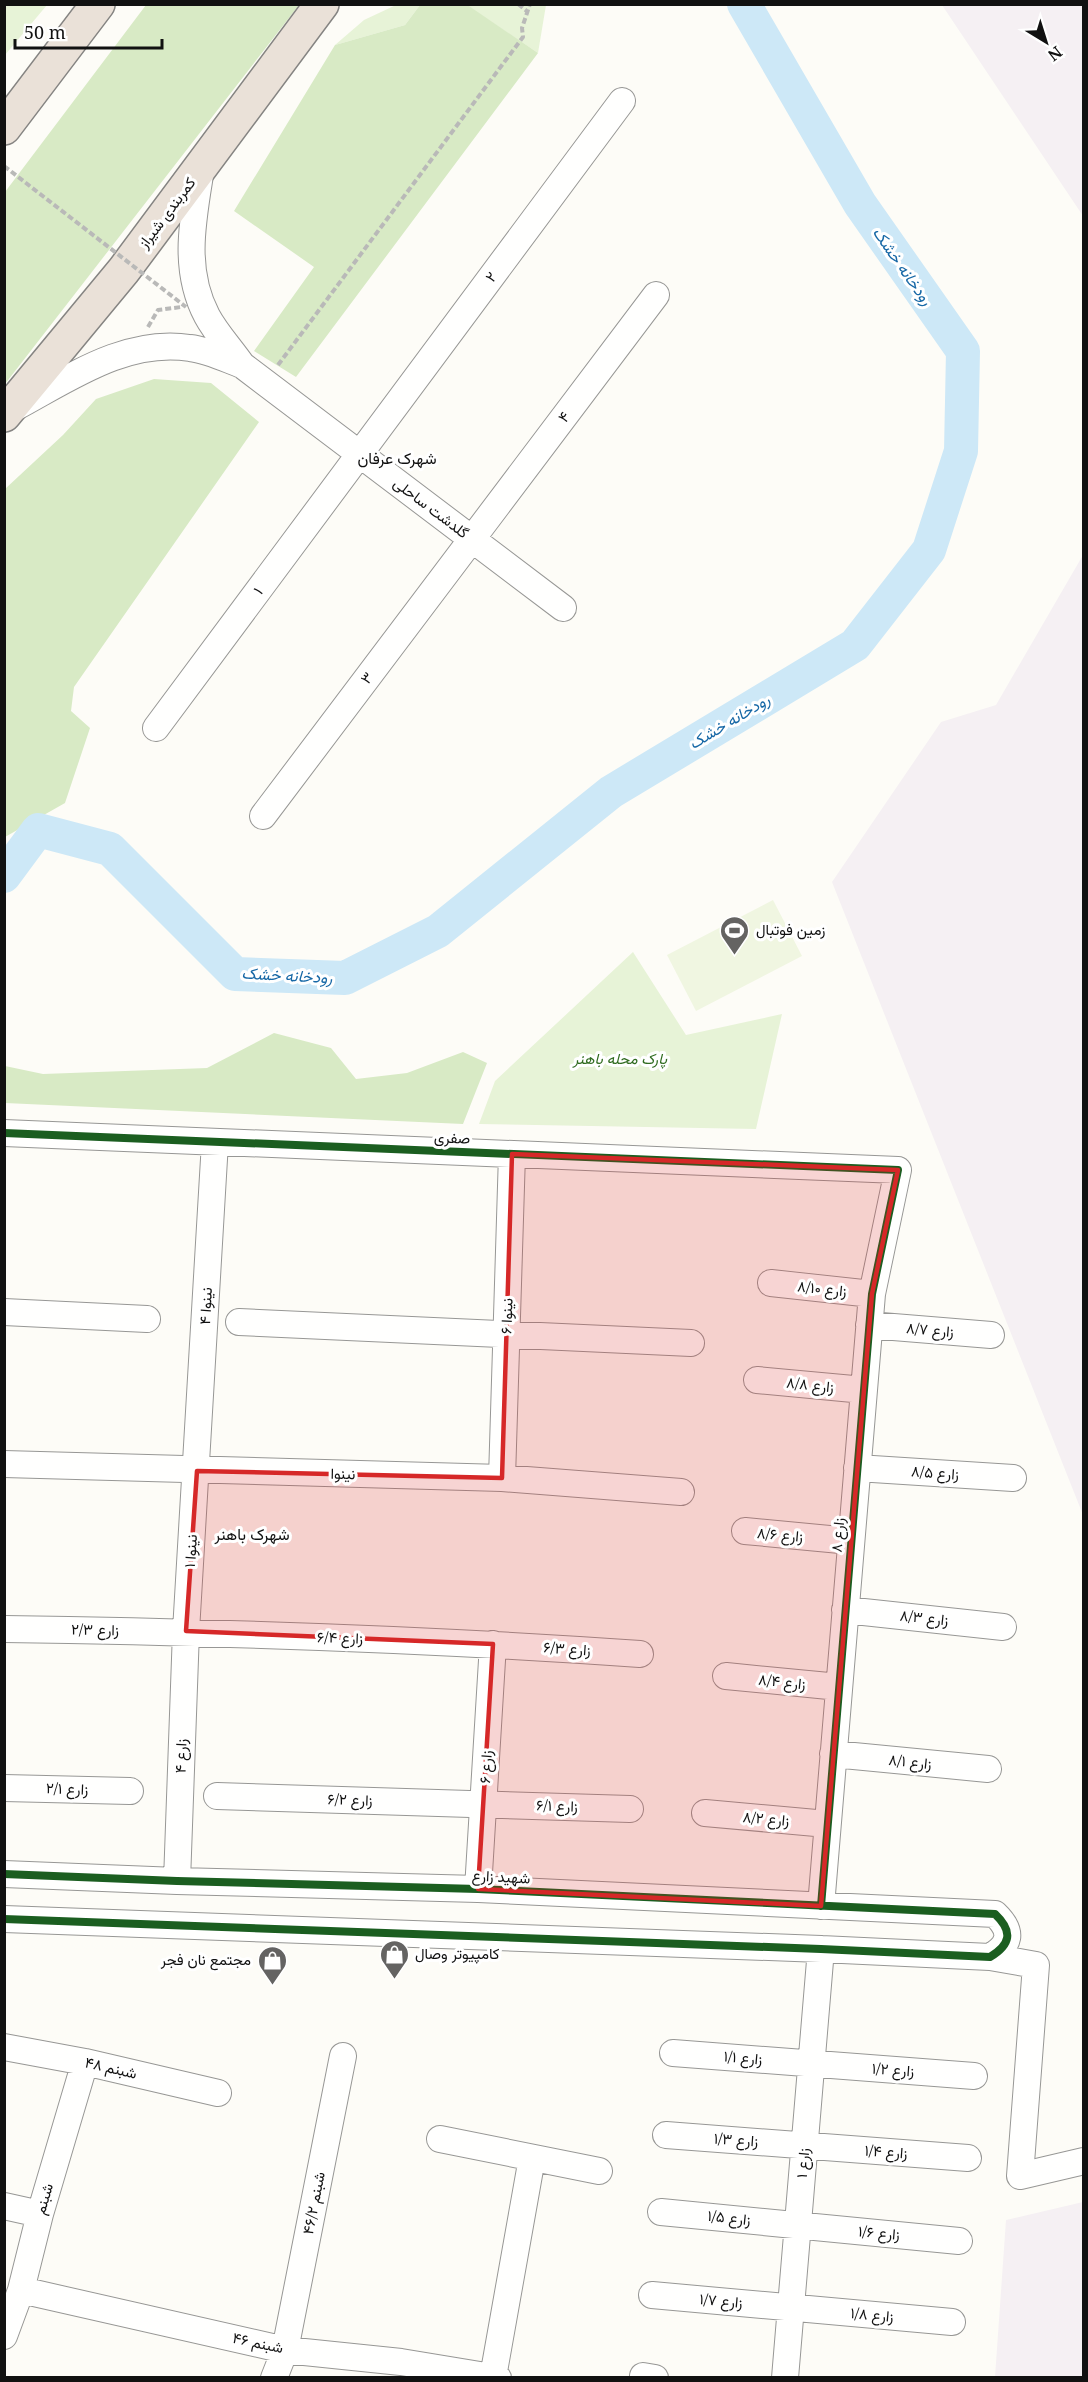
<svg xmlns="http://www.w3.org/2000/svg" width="1088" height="2382" viewBox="0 0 1088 2382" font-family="'Noto Serif',Vazirmatn,serif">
  <rect width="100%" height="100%" fill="#fdfcf7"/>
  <path fill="#f5f0f3" d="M942,5H1083V216Z
    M1083,555V1515L832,882L941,722L996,705Z
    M1083,2202V2377H995L1006,2220Z"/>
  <path fill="#e7f3d7" d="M5,4L47,5L5,55L4,5Z
    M396,5H420L405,25L335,45L364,20Z
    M466,5H546L538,53Z
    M633,952L686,1035L782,1014L756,1129L479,1124L495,1081Z"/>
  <path fill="#d8eac5" d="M466,4L538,53L296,377L254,351L314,267L234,211L335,45L405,25L420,5Z
    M146,5H299L5,384V192Z
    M154,379L211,383L259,422L74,687L71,711L90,728L65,803L5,837V489L63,435L96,399Z
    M274,1033L331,1048L356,1079L407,1073L463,1052L487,1063L463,1124L5,1103V1066L43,1074L207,1068Z"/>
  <path fill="#f0f6e1" d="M773,900L802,956L696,1011L667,955Z"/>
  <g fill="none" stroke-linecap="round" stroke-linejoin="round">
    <path stroke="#cde8f7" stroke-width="34" d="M4,876L38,830L110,849L235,974L345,978L438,931L611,792L855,645L929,550L961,451L963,351L860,204L744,4"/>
    <defs>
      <path id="minor" d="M201,169C193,219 182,269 207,316C216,333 231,349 242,365L563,608
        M16,407C70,378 126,338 190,348C208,350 226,359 242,365
        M156,728L622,101
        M263,816L656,295
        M4,1133L898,1170L872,1294L821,1906
        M771,1283L872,1294
        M4,1312L147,1319
        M239,1322L691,1343
        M869,1325L991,1335
        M757,1380L864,1390
        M4,1464L502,1478L681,1492
        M857,1468L1013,1478
        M502,1478L512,1154
        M745,1531L851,1541
        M845,1610L1003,1627
        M4,1629C217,1632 429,1639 640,1654
        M726,1676L839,1687
        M833,1754L988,1769
        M4,1788L130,1791
        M217,1796L630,1809
        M705,1813L827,1824
        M4,1874L177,1881L478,1889L995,1914C1014,1932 1010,1945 990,1957
        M177,1881L186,1631L215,1142
        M478,1889L493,1644
        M4,1919L821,1949L990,1957L1036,1965L1020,2176L1084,2161
        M4,2047L85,2062L218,2093
        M673,2053L974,2076
        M666,2135L968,2158
        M440,2139L599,2171
        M4,2206L40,2214
        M661,2212L959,2241
        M21,2290L285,2350L401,2362L498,2378
        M652,2295L952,2322
        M4,2336L21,2290L40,2214L85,2062
        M643,2376L655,2378
        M493,2377L532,2158
        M274,2378L285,2350L343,2056
        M785,2378L821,1949"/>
      <path id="highway" d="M4,128L98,4
        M4,415L124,270L322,4"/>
    </defs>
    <use href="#minor" stroke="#979795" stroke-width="28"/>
    <use href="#highway" stroke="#858482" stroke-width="36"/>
    <path stroke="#b9b9b8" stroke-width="4" stroke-dasharray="6 3" stroke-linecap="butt" d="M518,4L528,12
      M148,327L158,310L181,307
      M278,365L523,37L522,28L530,4"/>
    <use href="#minor" stroke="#fffffe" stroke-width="26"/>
    <use href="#highway" stroke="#eae1d8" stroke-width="33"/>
    <path stroke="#b9b9b8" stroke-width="4" stroke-dasharray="6 3" stroke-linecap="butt" d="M4,166L186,307"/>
    <defs>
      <path id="cycleway" d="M4,1133L898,1170L872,1294L821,1906
        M4,1874L177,1881L478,1889L995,1914C1014,1932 1010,1945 990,1957L821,1949L4,1919"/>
    </defs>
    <use href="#cycleway" stroke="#fff" stroke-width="11"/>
    <use href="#cycleway" stroke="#1b5e20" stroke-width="8"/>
  </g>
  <path fill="#d62828" fill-opacity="0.2" stroke="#d62828" stroke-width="4.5" stroke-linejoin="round" d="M512,1154L898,1170L872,1294L821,1906L478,1889L493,1644L186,1631L197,1471L502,1478Z"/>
  <defs>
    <symbol id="stadium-pin" viewBox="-11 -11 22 30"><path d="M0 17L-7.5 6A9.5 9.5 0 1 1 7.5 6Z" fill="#646362" stroke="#fff"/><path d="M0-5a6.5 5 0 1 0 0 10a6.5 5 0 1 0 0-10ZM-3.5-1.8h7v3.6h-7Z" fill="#fff"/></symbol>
    <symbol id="shop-pin" viewBox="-11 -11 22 30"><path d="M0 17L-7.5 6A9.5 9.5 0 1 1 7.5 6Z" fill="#646362" stroke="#fff"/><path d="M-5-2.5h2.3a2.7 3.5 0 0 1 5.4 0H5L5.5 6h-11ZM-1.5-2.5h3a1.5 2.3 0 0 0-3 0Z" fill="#fff"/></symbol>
  </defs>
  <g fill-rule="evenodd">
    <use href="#stadium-pin" x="718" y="914" width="33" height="45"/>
    <use href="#shop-pin" x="378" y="1938" width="33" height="45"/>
    <use href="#shop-pin" x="256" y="1944" width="33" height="45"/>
  </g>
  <g text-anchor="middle" stroke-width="6" stroke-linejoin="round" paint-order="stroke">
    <g font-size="15" fill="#111" stroke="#fff">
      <text transform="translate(167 213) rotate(-53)" y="5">کمربندی شیراز</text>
      <text transform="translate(491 277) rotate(-53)" y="5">۲</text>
      <text transform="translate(564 417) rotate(-53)" y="5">۴</text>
      <text transform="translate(431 508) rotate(37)" y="5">گلدشت ساحلی</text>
      <text transform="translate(258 591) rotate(-53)" y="5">۱</text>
      <text transform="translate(367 678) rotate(-53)" y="5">۳</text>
      <text transform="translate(452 1138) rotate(2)" y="5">صفری</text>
      <text transform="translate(822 1289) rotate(6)" y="5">۸/۱۰ زارع</text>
      <text transform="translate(206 1306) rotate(-87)" y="5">۴ نینوا</text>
      <text transform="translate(507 1316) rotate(-88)" y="5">۶ نینوا</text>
      <text transform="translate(930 1330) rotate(5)" y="5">۸/۷ زارع</text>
      <text transform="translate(810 1385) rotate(6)" y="5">۸/۸ زارع</text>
      <text transform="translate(935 1473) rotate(4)" y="5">۸/۵ زارع</text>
      <text transform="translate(343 1474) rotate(1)" y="5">نینوا</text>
      <text transform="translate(780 1535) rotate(5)" y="5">۸/۶ زارع</text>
      <text transform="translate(838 1535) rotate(-85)" y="5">۸ زارع</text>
      <text transform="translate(191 1551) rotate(-86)" y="5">۱ نینوا</text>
      <text transform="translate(924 1618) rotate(6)" y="5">۸/۳ زارع</text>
      <text transform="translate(95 1630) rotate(1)" y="5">۲/۳ زارع</text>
      <text transform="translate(340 1638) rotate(2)" y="5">۶/۴ زارع</text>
      <text transform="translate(567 1649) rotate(4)" y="5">۶/۳ زارع</text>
      <text transform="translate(782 1682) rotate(6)" y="5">۸/۴ زارع</text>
      <text transform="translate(181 1756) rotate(-88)" y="5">۴ زارع</text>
      <text transform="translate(910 1762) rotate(6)" y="5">۸/۱ زارع</text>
      <text transform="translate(486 1767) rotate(-87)" y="5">۶ زارع</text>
      <text transform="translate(67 1789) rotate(2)" y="5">۲/۱ زارع</text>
      <text transform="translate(350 1800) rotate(2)" y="5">۶/۲ زارع</text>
      <text transform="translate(557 1806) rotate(2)" y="5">۶/۱ زارع</text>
      <text transform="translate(766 1819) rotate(5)" y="5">۸/۲ زارع</text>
      <text transform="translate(501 1877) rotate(3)" y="5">شهید زارع</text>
      <text transform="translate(743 2058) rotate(5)" y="5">۱/۱ زارع</text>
      <text transform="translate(111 2068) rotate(13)" y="5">۴۸ شبنم</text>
      <text transform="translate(893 2070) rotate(4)" y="5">۱/۲ زارع</text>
      <text transform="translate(736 2140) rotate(4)" y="5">۱/۳ زارع</text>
      <text transform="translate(886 2152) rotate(4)" y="5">۱/۴ زارع</text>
      <text transform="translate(803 2163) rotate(-85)" y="5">۱ زارع</text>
      <text transform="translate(44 2199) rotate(-74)" y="5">شبنم</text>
      <text transform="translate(314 2203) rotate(-79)" y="5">۴۶/۲ شبنم</text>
      <text transform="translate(729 2218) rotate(6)" y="5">۱/۵ زارع</text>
      <text transform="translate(879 2233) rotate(5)" y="5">۱/۶ زارع</text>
      <text transform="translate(721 2301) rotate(5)" y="5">۱/۷ زارع</text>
      <text transform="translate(872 2315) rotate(5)" y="5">۱/۸ زارع</text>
      <text transform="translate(258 2343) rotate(12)" y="5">۴۶ شبنم</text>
    </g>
    <g font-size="15" fill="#111" stroke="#fff" text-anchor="start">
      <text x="756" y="935">زمین فوتبال</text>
      <text x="415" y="1959">کامپیوتر وصال</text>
      <text x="251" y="1965" text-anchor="end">مجتمع نان فجر</text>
    </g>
    <g font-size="15" font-style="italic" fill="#2f6b1f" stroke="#fff">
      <text x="620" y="1064">پارک محله باهنر</text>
    </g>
    <g font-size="16" font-style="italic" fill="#1768a6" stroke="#fff">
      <text transform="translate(903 266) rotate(55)" y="6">رودخانه خشک</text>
      <text transform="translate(729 721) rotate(-31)" y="6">رودخانه خشک</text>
      <text transform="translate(287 975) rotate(3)" y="6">رودخانه خشک</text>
    </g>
    <g font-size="16" fill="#111" stroke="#fff">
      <text x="397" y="464">شهرک عرفان</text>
      <text x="252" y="1540">شهرک باهنر</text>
    </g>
  </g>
  <rect width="1088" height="2382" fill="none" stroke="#111111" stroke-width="12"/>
  <g transform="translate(1046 42) rotate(142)" stroke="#ffffff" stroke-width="4.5" paint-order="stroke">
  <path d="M0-4.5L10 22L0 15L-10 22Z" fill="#111111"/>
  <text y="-9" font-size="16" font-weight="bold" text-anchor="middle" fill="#111111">N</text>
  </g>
  <path d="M15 39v9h147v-9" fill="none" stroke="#111111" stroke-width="3"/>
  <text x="24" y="39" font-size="18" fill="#111111" stroke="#ffffff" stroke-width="4.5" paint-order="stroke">50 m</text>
</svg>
